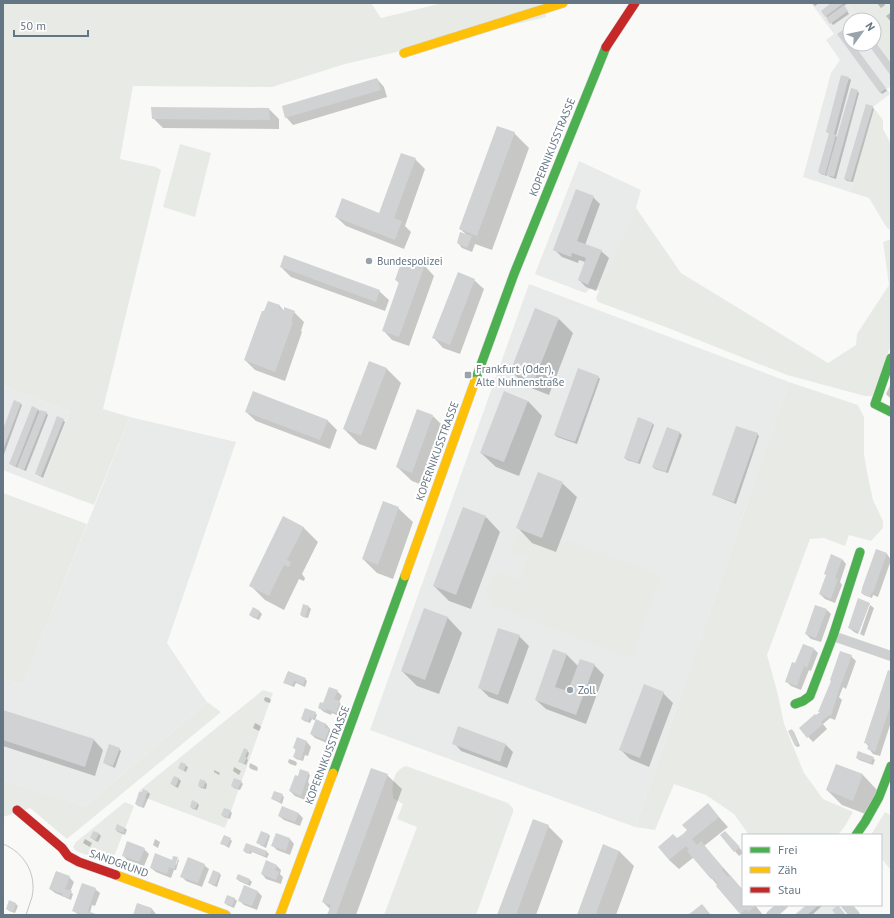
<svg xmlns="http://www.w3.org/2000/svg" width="894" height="918" viewBox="0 0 894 918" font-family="'PT Sans',sans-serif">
  <rect width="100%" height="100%" fill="#f9f9f8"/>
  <path fill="#e9eaea" d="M811,3H848L860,20H850V44H874V39L891,63V86L887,89L890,94L873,107L850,192L803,177L831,73L840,60L826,40L834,34Z
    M579,161L641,190L636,208L600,291L591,288L585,293L535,274Z
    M529,284L789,382L635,827L370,730Z
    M3,386L70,412L41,485L3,470Z
    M130,417L236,442L167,643L199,691L207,702L85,806L3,779V679L23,685Z
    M805,905H838L846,915H794Z"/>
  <path fill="#e8ebe5" d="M3,3H371L381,18L443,3H544L546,17L345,64L272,87L133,86L120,159L156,167L161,170L103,409L130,417L94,505L41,485L70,412L3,386Z
    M848,3H891V63L874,39V20H860Z
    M873,107L883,120V129L891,144V230L887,228L869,198L850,192Z
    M180,144L211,153L195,217L163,207Z
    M636,208L681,273L828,363L856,345L857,334L889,285L883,242L891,239V319L890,324L891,326V345L872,396H865L787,375L663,326L598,302L596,298Z
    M789,382L858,405L864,417V454L867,472L873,500L883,521V528L871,541L849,535L845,546L824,538L810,539L767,655L778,695L784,724L804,773L823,799L853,812L845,826L838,835H749L734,814L706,795L674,784L655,830L635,827Z
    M3,493L87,524L23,685L3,679Z
    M518,533L554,544L570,541L662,575L631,659L494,606L487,594L496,570L519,579L528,559L511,552Z
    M263,690L273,693L225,828L138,795L140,790Z
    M207,702L221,712L67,839L30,808L3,817V779L85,806Z
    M406,766L508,803L513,808V812L476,915H384L417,827L397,819L403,804L393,798C392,786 392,770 406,766Z
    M125,802L134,806L111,864L76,851L73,847L76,842Z
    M885,812L891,815V870L881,858V835H871Z"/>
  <path fill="#0003" d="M812,3H819L815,6Z
    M833,3H848L844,6L849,14L833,25L826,16Z
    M877,3H884L885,5L881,8Z
    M890,13L891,14V22L886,16Z
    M839,35L850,40V44H853L887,91L882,94L880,92Z
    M849,78L851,80L836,136L838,138L857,91L859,93L836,179L830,177L827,174V176L821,174L819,172L830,134L827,132Z
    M377,79L384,87L387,97L293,125L286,117Z
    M872,107L874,109L853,182L847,181L845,179Z
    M269,109L279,119V129L163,128L153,118Z
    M514,133L529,148L492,250L475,244L472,252L462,248L458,243L467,235L460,229Z
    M415,159L425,169L405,226L411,232L404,249L346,226L336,217L380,214Z
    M593,197L600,204L585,245L601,251L609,258L596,291L586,287L579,280L585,262L579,260L578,263L562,257L555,250Z
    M404,258L425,266L434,276L409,346L392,340L383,330L400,284L396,280Z
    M281,267L379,291L389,300L385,311L291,277Z
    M474,280L484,289L460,354L443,348L434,338Z
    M269,302L280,306L284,311L294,312L304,322L301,331L302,332L285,381L255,370L245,360Z
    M559,319L573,333L549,395L526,386L512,372Z
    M386,368L401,383L376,450L359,444L344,429Z
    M598,377L600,379L577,444L557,437L555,435Z
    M891,383V399L886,394Z
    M528,401L542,416L519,476L496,467L481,453Z
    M20,403L22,405L3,457V432Z
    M38,409L40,412L46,413L48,415L26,471L21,469L18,467V468L12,465L10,463Z
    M246,412L327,420L337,430L330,449L256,421Z
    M433,416L447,430L427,487L412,481L397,467Z
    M63,420L65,422L43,478L38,475L36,473Z
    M652,423L654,425L640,464L627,460L625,458Z
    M667,428L680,433L682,435L668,473L655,469L653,467Z
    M757,434L759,436L736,504L716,496L713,494Z
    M562,483L577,497L556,552L532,543L518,528Z
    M398,508L413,522L393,579L377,573L363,559Z
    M486,517L500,532L471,609L449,601L434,586Z
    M303,527L318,542L302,574L305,578L304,581L299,579L284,610L265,600L250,585Z
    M876,550L887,554L891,560L878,597L873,595L872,598L864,595L862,593Z
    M842,559L846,564L840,582L842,585L835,603L825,599L820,594Z
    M859,600L869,604L874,608L864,636L860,634L870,605H868L858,634L854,632L849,628Z
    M304,605L309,607L311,609L308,618L303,617L301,615Z
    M425,610L448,618L462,633L439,694L417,686L402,671Z
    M827,610L831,614L821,642L811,639L806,634Z
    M260,612L262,614L259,620L252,617L250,615Z
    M519,636L529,646L508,704L489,697L479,687Z
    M814,649L818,653L811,671L809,670L801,690L791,686L786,681L796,665Z
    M554,651L567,655L578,666L594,665L604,675L586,724L546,709L536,700Z
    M851,656L856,661L846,689L843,687L839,697L842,700L835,720L830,718L823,724L827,729L813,742L800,728L821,713L820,712Z
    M891,672V722L880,756L873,754L869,749V747L865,742Z
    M305,679L307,681L305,687L296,683L294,687L287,684L285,682Z
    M337,691L342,696L339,702L344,707L341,717L332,713L331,715L324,712L319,708L324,704Z
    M663,693L673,703L649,767L630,759L620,749Z
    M265,697L269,698L271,700L270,703L266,702L264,700Z
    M3,711L94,740L103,750L95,776L3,746Z
    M315,713L317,715L315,720L326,724L330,729V731L333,735L329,744L315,738L311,734L316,721L312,719L310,723L304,721L302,719Z
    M255,723L259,725L261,727L259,731L253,728Z
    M459,727L506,745L513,752L507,768L461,751L454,743Z
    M792,730L794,732L800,746L797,747L795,745Z
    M297,738L307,742L311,747L308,756L305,755L303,761L296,759L294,757L296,750L294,748Z
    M119,749L121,751L115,768L106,764L104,762Z
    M247,751L249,753L247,759L248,760L246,765L242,763L240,761Z
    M857,758H873L875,760L873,765L859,760Z
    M289,759L295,761L297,763L296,766L290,764L288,762Z
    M181,763L188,767L186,772L179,768Z
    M250,763L256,766L258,768L257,771L251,769L249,767Z
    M836,765L863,775L877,790L868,815L842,805L827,790Z
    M234,767L241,771L239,775L233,771Z
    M214,770L220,773L219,775L214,772Z
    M308,773L310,775L308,782L310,785L305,800L295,796L290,791L298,778Z
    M387,775L402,789L356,915H328L330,909L323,902Z
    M174,777L179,779L181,781L178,788L174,786L172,784Z
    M205,782L207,784L206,789L201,788L199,786Z
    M241,782L243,784L240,790L234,788L232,786Z
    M148,792L150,794L144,808L138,806L136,804Z
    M282,795L284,797L282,804L274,800L272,798Z
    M197,803L199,805L197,810L193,809L191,807Z
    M708,805L728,827L704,846L743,890V905H755L763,915H742L694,857L679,869L669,860L677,840L683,835Z
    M230,811L232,813L230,819L224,817L222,815Z
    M298,813L303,818L300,826L284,820L279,816Z
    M548,826L563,841L536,915H498Z
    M125,828L127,830L125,835L118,832L116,830Z
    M94,832L99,834L101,836L98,842L94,840L92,838Z
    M268,834L270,836L266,848L260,845L258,843Z
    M276,834L290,839L294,844L290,855L277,850L272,845Z
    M721,835L730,837L743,852V853L739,856Z
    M85,839L92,843L90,847L83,843Z
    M155,839L160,842L158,848L153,845Z
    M230,839L232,841L229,848L224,845L222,843Z
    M247,845L267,852L269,854L267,858L252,852L251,854L246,853L244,851Z
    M604,846L619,851L634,866L616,915H578Z
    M144,849L149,854L144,866L127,860L123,855Z
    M178,859L179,860L176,870H174L171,878L156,872L151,868L175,864L176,865Z
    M267,862L277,866L281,870L280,874L283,877L281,884L266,879L262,874Z
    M204,865L209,869L202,887L186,881L182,877Z
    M219,873L221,875L217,887L212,885L210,883Z
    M238,875L250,880L252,882L250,886L239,881L237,879Z
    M69,877L74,882L70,892L73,894L71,900L55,893L50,889Z
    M95,889L100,893L95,906L92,905L90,913L95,915H81L76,913L74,911Z
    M257,891L262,896L257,910L244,905L239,900Z
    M228,896L235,899L237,901L234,908L227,905L225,903Z
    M16,904L18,906L15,913L9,911L7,909Z
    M809,905H823L812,915H797Z
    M152,909L156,914V915H134Z"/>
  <path fill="#d0d2d3" d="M831,3H844L825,17L821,11Z
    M844,5L848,11L830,24L826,18Z
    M843,30L850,39V44H853L886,88L880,93L837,34Z
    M874,40L891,63V76L868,44H874Z
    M841,75L849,77L834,134L836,135L825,175L818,172L829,133L826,132Z
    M377,78L381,90L285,118L282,106Z
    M851,88L858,90L834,177L826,175Z
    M866,104L873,106L851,181L844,179Z
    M151,107L269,108L270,120L152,119Z
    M497,126L515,132L477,236L459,229Z
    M401,153L416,158L394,218L402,221L395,240L335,217L342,198L379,213Z
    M576,189L594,196L577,241L602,250L588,285L578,280L586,258L572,253L571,257L553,250Z
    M460,232L472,236L467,248L457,243Z
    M284,255L380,290L376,302L280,267Z
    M403,257L425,265L399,337L382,331L399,282L395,280Z
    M458,272L475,279L450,345L432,338Z
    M268,301L280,305L279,308L284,310V307L295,311L291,321L293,322L275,372L244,360L262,311H264Z
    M535,308L559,318L534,381L510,372Z
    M369,361L387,368L361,436L343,429Z
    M578,368L599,376L575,442L554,435Z
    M253,391L328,420L320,440L245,412Z
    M504,391L528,401L504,462L480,453Z
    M14,400L21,403L3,450V429Z
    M32,406L38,409L16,466L9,464Z
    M417,409L433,415L412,473L396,467Z
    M40,410L47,412L24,470L17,467Z
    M57,416L64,419L41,476L35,474Z
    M638,417L653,423L638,463L624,458Z
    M736,426L758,433L734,502L712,495Z
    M667,427L680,432L666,472L652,467Z
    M538,472L563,482L542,538L516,528Z
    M383,501L399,507L378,565L362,559Z
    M463,507L486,516L456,595L433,586Z
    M283,516L304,527L287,560L291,562L290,565L289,567L284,565L269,596L249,586Z
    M876,549L887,553L873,593L872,592L870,597L861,593L862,589V588Z
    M831,554L842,559L835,578L838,579L831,599L819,594L826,575L824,574Z
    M858,598L870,603L859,632L848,628Z
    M303,604L309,606L305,617L300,615Z
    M815,605L827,609L816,638L805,634Z
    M253,607L260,611L257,618L249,615Z
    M424,608L448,617L425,680L401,671Z
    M498,628L520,635L498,695L478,688Z
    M803,644L814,648L807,668L804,666L797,686L785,682L792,662L795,663Z
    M553,649L567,654L555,687L568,691L580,659L595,664L576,715L535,700Z
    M840,651L852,655L839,690L831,716L829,715L821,722L823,724L807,738L799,728L815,714L816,715L820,712H818L831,681L830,680Z
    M888,670L891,671V704L875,752L867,749L869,744L864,743Z
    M288,671L306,678L303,685L294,681L292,686L283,683Z
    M644,684L664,692L640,758L619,750Z
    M329,687L338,690L334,699L340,701L336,713L327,709L326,711L318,708L320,702L323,703Z
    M305,708L316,712L313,719L310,717L308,722L301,719Z
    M3,710L94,739L85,767L3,740Z
    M316,719L326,724L325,728L329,729L325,740L310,734Z
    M458,726L506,744L500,762L452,744Z
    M792,729L798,744L795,746L788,731Z
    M297,737L307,741L301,760L293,757L296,749L293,748Z
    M109,744L120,748L113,766L103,763Z
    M244,748L248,750L245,757H247L244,764L238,762Z
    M858,751L874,757L871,763L856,758Z
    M181,762L186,764L184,771L178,768Z
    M836,764L863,774L853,801L826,790Z
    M371,768L388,774L336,915H327L331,905L322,902Z
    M300,769L309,772L301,796L289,791L295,775L298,776Z
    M174,776L179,778L176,786L170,784Z
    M234,778L242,781L238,789L231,786Z
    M200,779L206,781L203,788L198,786Z
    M143,789L148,791L142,807L135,804L139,792H142Z
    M274,791L283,794L280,802L271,799Z
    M192,800L198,803L195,809L190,807Z
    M708,803L719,817L692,839L697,845L701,841L723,868L722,870L728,877L730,875L743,891V905H755L756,906L748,912L746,909L740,914L716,886L718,884L713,878L711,879L687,851L689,850L686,846L669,860L658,847L673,834L677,838L683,834L687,830L682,825Z
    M282,806L299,813L295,822L278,816Z
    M224,808L231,810L228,818L221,815Z
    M533,819L549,825L528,882L516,915H497Z
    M117,824L125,828L123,833L115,830Z
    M93,831L99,833L96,840L90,838Z
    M261,831L269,834L264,846L256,843Z
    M725,831L740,847L734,852L720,835Z
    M276,833L290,838L286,851L271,846Z
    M224,835L231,838L227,846L220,844Z
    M127,841L145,848L139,862L122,856Z
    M246,843L267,851L265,856L250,851L249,853L243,851Z
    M603,844L619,851L598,908L596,915H577Z
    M155,853L172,860L173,856L178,857L174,869L169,867L167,874L150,868Z
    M188,857L205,864L198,883L180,877Z
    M266,860L277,865L275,870L279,872L276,880L261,874Z
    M213,870L220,873L215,885L208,883Z
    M56,871L70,876L65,889L72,891L69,898L62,896L63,894L49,889Z
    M238,874L250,879L248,884L236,879Z
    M82,883L96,888L88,911L98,915H83L72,911Z
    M244,885L258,891L252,906L238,901Z
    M227,895L235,898L232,906L224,903Z
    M9,900L16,903L13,912L6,909Z
    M137,903L152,908L150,915H133Z
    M702,904L711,915H688Z
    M807,905H819L807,915H795Z
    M838,905L846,915H836L832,910Z"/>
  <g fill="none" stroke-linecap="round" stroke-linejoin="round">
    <defs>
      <path id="fast" d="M891,358L875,404L891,412
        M475,381L514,274L606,47
        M795,704L803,701L810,696L833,636L860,552
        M333,773L405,576
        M856,835L865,822L879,797L891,766"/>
      <path id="slow" d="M404,53L563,3
        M405,576L475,381
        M116,875L226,915
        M280,915L333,773"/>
      <path id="jam" d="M606,47L635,3
        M17,810L62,848L68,856L79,862L116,875"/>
    </defs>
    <use href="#fast" stroke="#d6d7d7" stroke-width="10"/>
    <use href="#slow" stroke="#d6d7d7" stroke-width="10"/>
    <use href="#jam" stroke="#d6d7d7" stroke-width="10"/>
    <path stroke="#cecfd0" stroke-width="10" d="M833,636L891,656
      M846,905L855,915
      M771,915L783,905"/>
    <use href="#fast" stroke="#4caf50" stroke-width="9"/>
    <use href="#slow" stroke="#ffc107" stroke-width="9"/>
    <use href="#jam" stroke="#c62828" stroke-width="9"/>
    <path stroke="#c3c5c7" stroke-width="1" d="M3,844C24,852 37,874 32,897C30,903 28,909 26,915"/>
  </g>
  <g fill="#98a3ac" stroke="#fff" stroke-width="1.5">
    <circle cx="369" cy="261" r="4"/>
    <rect x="464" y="371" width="8" height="8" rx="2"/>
    <circle cx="570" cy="690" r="4"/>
  </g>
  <g text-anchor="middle" stroke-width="4" stroke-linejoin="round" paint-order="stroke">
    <g font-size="11" fill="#647583" stroke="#fff">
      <text transform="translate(552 147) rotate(-68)" y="4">KOPERNIKUSSTRASSE</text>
      <text transform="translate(437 451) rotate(-70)" y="4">KOPERNIKUSSTRASSE</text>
      <text transform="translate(327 755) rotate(-69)" y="4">KOPERNIKUSSTRASSE</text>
      <text transform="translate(119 863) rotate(20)" y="4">SANDGRUND</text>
    </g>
    <g font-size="11" fill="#647583" stroke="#fff" text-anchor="start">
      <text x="377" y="265">Bundespolizei</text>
      <text x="476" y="373">Frankfurt (Oder),<tspan x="476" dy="13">Alte Nuhnenstraße</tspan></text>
      <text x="578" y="694">Zoll</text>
    </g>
  </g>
  <rect width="894" height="918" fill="none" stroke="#647583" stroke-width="8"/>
  <rect x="742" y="834" width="140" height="72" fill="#ffffff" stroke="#c1c8cd"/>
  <rect x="750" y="847" width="20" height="6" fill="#4caf50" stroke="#c1c8cd"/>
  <text x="778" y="854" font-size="12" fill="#647583">Frei</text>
  <rect x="750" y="867" width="20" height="6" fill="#ffc107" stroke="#c1c8cd"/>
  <text x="778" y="874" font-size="12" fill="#647583">Zäh</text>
  <rect x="750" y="887" width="20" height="6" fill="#c62828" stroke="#c1c8cd"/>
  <text x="778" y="894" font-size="12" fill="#647583">Stau</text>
  <g transform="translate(862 32) rotate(57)"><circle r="19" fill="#ffffff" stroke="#c1c8cd"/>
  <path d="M0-3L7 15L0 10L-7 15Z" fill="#98a3ac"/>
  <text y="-6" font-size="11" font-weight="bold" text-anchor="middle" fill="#647583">N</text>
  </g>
  <path d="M14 30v6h74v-6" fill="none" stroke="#647583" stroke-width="2"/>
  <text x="20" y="30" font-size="12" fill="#647583" stroke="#ffffff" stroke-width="3" paint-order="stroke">50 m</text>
</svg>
